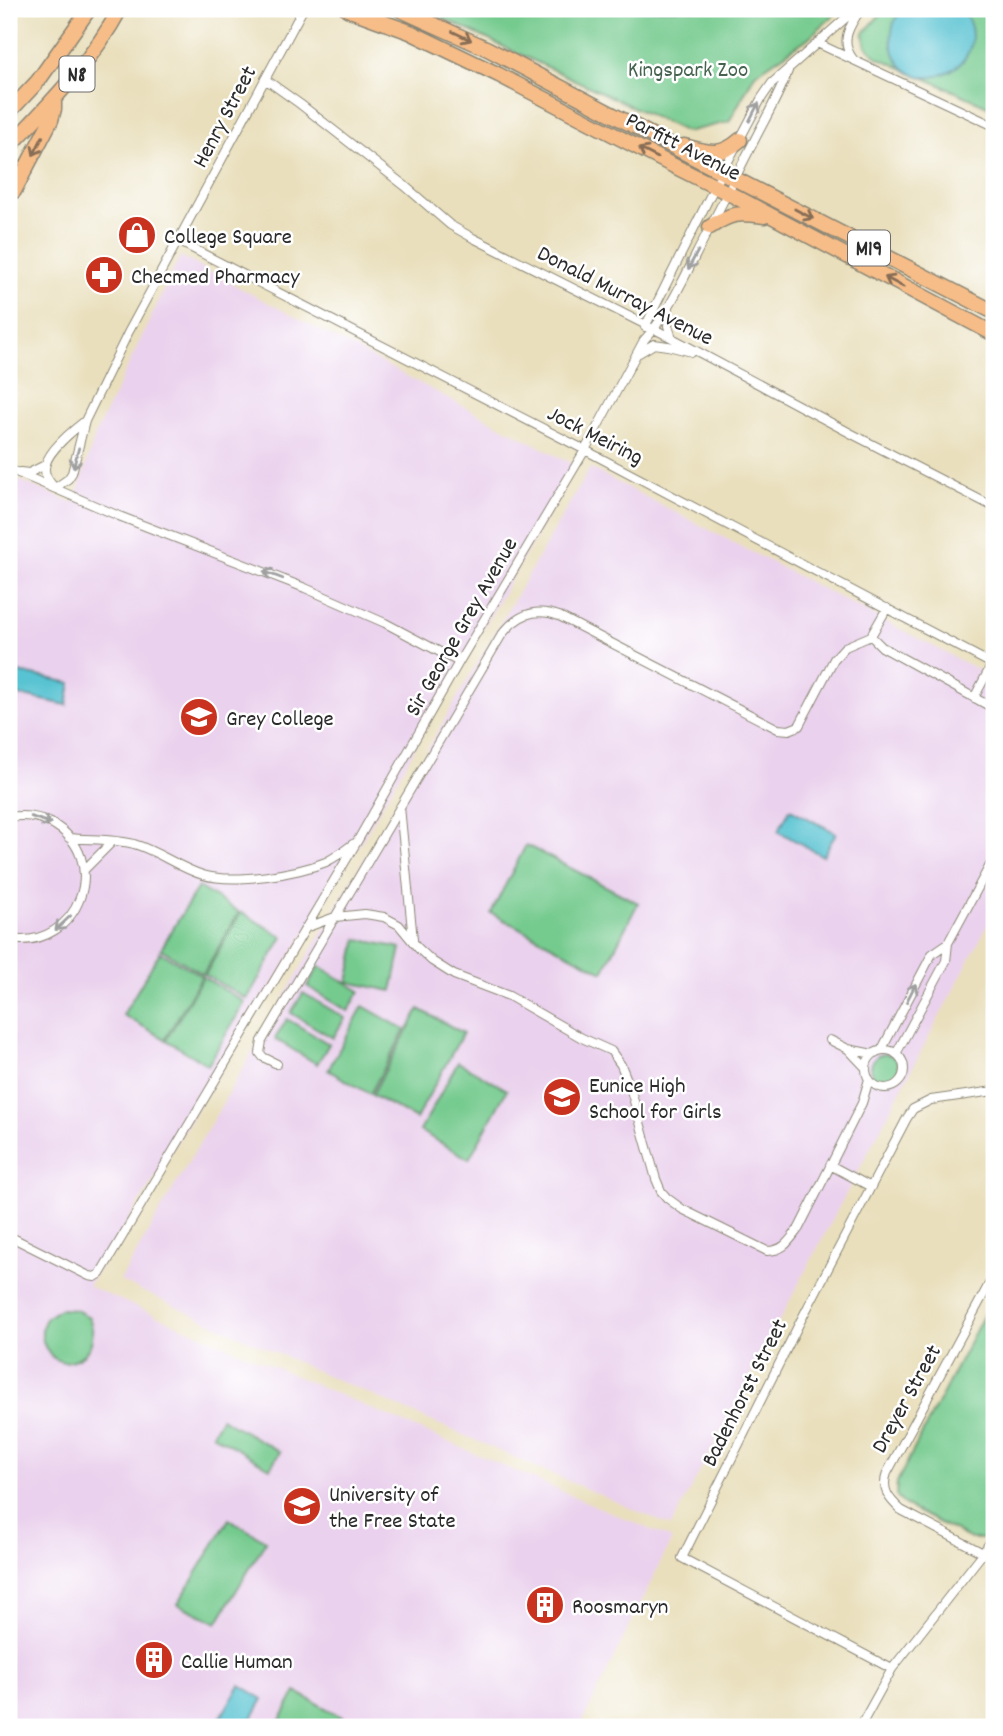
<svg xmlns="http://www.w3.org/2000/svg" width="1003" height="1736" viewBox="0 0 1003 1736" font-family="Dekko,sans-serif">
  <rect width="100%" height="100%" fill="#fff"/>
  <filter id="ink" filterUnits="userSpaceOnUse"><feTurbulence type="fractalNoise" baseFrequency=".0143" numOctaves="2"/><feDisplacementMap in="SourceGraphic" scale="14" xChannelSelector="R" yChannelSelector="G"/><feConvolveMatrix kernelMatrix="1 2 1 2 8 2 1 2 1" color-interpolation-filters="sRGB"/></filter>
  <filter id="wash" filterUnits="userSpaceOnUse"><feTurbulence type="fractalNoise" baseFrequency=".00686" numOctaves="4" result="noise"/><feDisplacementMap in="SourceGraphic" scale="28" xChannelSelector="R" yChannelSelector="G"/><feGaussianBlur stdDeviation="1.57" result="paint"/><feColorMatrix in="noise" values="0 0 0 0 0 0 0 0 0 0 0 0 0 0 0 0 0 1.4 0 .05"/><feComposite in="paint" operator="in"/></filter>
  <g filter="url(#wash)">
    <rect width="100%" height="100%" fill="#e9dfbc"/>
    <path fill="#ead1ed" d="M180,256L576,466L363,839L88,1286L672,1539L580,1727H9V476L74,503L96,433Z
      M590,468L994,678V913L671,1526L310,1368L120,1281Z"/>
    <path fill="#75ca8e" stroke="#507a5c" stroke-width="2" d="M423,9H841L807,39L755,74L729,122L686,132Z
      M885,9H994V109L877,57L866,46L863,34Z
      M526,845L638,903L603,972L491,913Z
      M198,887L239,912L203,974L161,949Z
      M241,912L283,937L247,999L205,975Z
      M357,939L401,948L392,991L348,982Z
      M160,952L202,976L165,1039L123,1015Z
      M319,966L360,991L348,1011L307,986Z
      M203,977L245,1002L208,1065L166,1040Z
      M303,993L345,1018L333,1038L291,1013Z
      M363,1006L405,1030L370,1094L328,1070Z
      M419,1009L463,1033L416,1119L372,1095Z
      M287,1019L329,1044L317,1064L275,1039Z
      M871 1068a14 14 0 1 1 28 0a14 14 0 1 1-28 0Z
      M458,1062L507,1090L469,1159L420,1131Z
      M994,1295V1526L984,1539H971L904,1505L896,1495L897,1482Z
      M60,1309L76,1310L89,1317C96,1336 93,1355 70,1361C65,1362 65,1363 60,1361C44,1356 37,1333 46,1319C49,1315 56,1312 60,1309Z
      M221,1418L280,1452L270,1468L212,1434Z
      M229,1519L266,1541L217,1623L178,1604Z
      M296,1692L360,1727H276Z"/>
    <path fill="#58c3d2" stroke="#42777e" stroke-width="2" d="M902,9H962C1003,65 905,110 892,45C890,31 894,19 902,9Z
      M9,670L71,683L67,705L9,693Z
      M790,809L836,833L823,856L778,831Z
      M240,1685L263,1699L247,1727H215Z"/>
  </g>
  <g filter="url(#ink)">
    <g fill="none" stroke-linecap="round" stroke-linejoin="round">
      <defs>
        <path id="street" d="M817,43L994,126
          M853,59C839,41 850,25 861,9
          M265,79L300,104L405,186L450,225L473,238L672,338L852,434L994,507
          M178,241L585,450L994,665
          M669,307L668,326L672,338
          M645,327L712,192L761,99L772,83L856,9
          M639,353L654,344L668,346L692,352
          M9,469L119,516L305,588L385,623L459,662
          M20,472L29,473L45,465
          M53,486C49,481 45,477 45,470C44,454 72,431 85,421
          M55,488L68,479L72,473L85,421L128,333L303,9
          M871,636L882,647L993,708
          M974,698L992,664
          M994,705L993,708L994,740
          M400,807L413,940
          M9,817C23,815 38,816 51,823C114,857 79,951 9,939
          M69,838C90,840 114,839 134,844C158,851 179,868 203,875C234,884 296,874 326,862C336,857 344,851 353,844
          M84,870L112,842
          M305,928L335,917L365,914L384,917L399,925L418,948L432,961L454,975L509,996L582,1038L611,1051L621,1065L630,1087L656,1179L661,1191L667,1198L682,1209L767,1251C784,1251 789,1241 799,1228L862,1103L869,1079
          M830,1040L848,1049L873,1054
          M882,1049L932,954L948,943
          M849,1050L866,1068
          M866 1069a19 19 0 1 1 38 0a19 19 0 1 1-38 0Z
          M896,1054L946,961L948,943L994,858
          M277,1064L263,1057L260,1053L262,1041L501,636C516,615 534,607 559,616L778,729L789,730L799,726L834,659L845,647L871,636L887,608
          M830,1165L871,1187
          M9,1236L89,1276L95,1277L100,1274L358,840L459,662L585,450L644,340C669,315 690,265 707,233C723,202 738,172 754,141C766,117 780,94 789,68
          M983,1553L901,1510C889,1499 881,1490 887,1473L994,1275
          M892,1669L682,1558L800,1322L907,1118L913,1109L931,1100L994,1091
          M860,1727L892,1669L983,1553L994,1536"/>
        <path id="highway" d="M347,9L410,32L499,75L668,163L736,197L994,334
          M399,9L488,49L716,169L994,312
          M9,112L38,81L89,9
          M684,146C707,152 720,158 740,140
          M9,147C51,102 91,63 120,9
          M14,191L51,120L54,109V99
          M710,227C732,212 738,213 764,216"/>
      </defs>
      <use href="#street" stroke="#8a8574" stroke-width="10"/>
      <use href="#highway" stroke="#8a8574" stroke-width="17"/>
      <use href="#street" stroke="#fff" stroke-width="8"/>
      <use href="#highway" stroke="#f7bd88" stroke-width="14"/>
    </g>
    <defs><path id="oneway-shaft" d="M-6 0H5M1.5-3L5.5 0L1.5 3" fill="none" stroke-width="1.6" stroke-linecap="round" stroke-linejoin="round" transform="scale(1.75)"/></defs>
    <g stroke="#876d55">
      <use href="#oneway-shaft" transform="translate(462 36) rotate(25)"/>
      <use href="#oneway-shaft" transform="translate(38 146) rotate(117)"/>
      <use href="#oneway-shaft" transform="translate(648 153) rotate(-153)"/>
      <use href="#oneway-shaft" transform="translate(804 214) rotate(28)"/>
      <use href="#oneway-shaft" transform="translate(894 282) rotate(-152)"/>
    </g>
    <g stroke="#a0a0a0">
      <use href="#oneway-shaft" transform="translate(754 112) rotate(-63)"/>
      <use href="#oneway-shaft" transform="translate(693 260) rotate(118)"/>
      <use href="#oneway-shaft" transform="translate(76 458) rotate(105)"/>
      <use href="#oneway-shaft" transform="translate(273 575) rotate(-159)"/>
      <use href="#oneway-shaft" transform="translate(41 820) rotate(19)"/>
      <use href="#oneway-shaft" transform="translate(63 923) rotate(137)"/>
      <use href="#oneway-shaft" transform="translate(911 993) rotate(-63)"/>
    </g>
  </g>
  <defs>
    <symbol id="shop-disc" viewBox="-11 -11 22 22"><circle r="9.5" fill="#c8321e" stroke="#fff"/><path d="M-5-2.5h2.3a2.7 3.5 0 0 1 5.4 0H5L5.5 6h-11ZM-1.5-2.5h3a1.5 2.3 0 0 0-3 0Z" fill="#fff"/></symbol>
    <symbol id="pharmacy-disc" viewBox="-11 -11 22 22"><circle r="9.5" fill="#c8321e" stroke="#fff"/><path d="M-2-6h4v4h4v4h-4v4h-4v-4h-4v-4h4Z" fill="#fff"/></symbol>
    <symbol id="university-disc" viewBox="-11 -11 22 22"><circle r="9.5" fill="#c8321e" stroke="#fff"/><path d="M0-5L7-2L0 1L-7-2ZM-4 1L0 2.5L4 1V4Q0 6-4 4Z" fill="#fff"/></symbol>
    <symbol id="school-disc" viewBox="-11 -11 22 22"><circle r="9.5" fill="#c8321e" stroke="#fff"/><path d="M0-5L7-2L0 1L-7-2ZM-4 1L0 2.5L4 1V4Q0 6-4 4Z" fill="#fff"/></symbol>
    <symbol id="building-disc" viewBox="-11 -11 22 22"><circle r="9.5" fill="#c8321e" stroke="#fff"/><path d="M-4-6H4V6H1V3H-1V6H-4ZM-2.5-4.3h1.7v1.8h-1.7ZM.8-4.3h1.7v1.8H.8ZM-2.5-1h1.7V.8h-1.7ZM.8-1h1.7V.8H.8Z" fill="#fff"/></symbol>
  </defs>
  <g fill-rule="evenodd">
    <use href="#shop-disc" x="115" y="213" width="44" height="44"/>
    <use href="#pharmacy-disc" x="82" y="253" width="44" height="44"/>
    <use href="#university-disc" x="177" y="695" width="44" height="44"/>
    <use href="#school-disc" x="540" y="1075" width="44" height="44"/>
    <use href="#university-disc" x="280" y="1484" width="44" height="44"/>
    <use href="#building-disc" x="523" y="1583" width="44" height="44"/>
    <use href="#building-disc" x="132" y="1638" width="44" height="44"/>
  </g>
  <g text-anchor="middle" stroke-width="5" stroke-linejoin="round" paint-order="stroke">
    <g fill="#fff" stroke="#6b6b6b" stroke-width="2">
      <rect x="59.5" y="56.5" width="35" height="35" rx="5"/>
      <rect x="848" y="230.5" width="42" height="35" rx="5"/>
    </g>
    <g font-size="21" font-weight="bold" fill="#2b2b2b">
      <text x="77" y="81">N8</text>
      <text x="869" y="255">M19</text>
    </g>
    <g font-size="23" fill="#45634e" stroke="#fff">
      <text x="688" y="76">Kingspark Zoo</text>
    </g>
    <g font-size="23" fill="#2b2b2b" stroke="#fff">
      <text transform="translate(223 116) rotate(-62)" y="8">Henry Street</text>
      <text transform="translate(684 145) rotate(27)" y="8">Parfitt Avenue</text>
      <text transform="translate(626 294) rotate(27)" y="8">Donald Murray Avenue</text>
      <text transform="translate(596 434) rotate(27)" y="8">Jock Meiring</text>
      <text transform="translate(460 626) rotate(-60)" y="8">Sir George Grey Avenue</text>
      <text transform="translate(743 1392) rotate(-63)" y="8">Badenhorst Street</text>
      <text transform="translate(905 1398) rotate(-61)" y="8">Dreyer Street</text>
    </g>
    <g font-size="23" fill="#2b2b2b" stroke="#fff" text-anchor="start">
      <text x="164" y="243">College Square</text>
      <text x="131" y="283">Checmed Pharmacy</text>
      <text x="226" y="725">Grey College</text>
      <text x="589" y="1092">Eunice High<tspan x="589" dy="26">School for Girls</tspan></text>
      <text x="329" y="1501">University of<tspan x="329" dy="26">the Free State</tspan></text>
      <text x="572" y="1613">Roosmaryn</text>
      <text x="181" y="1668">Callie Human</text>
    </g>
  </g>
  <rect width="1003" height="1736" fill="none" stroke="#fff" stroke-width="35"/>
</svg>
